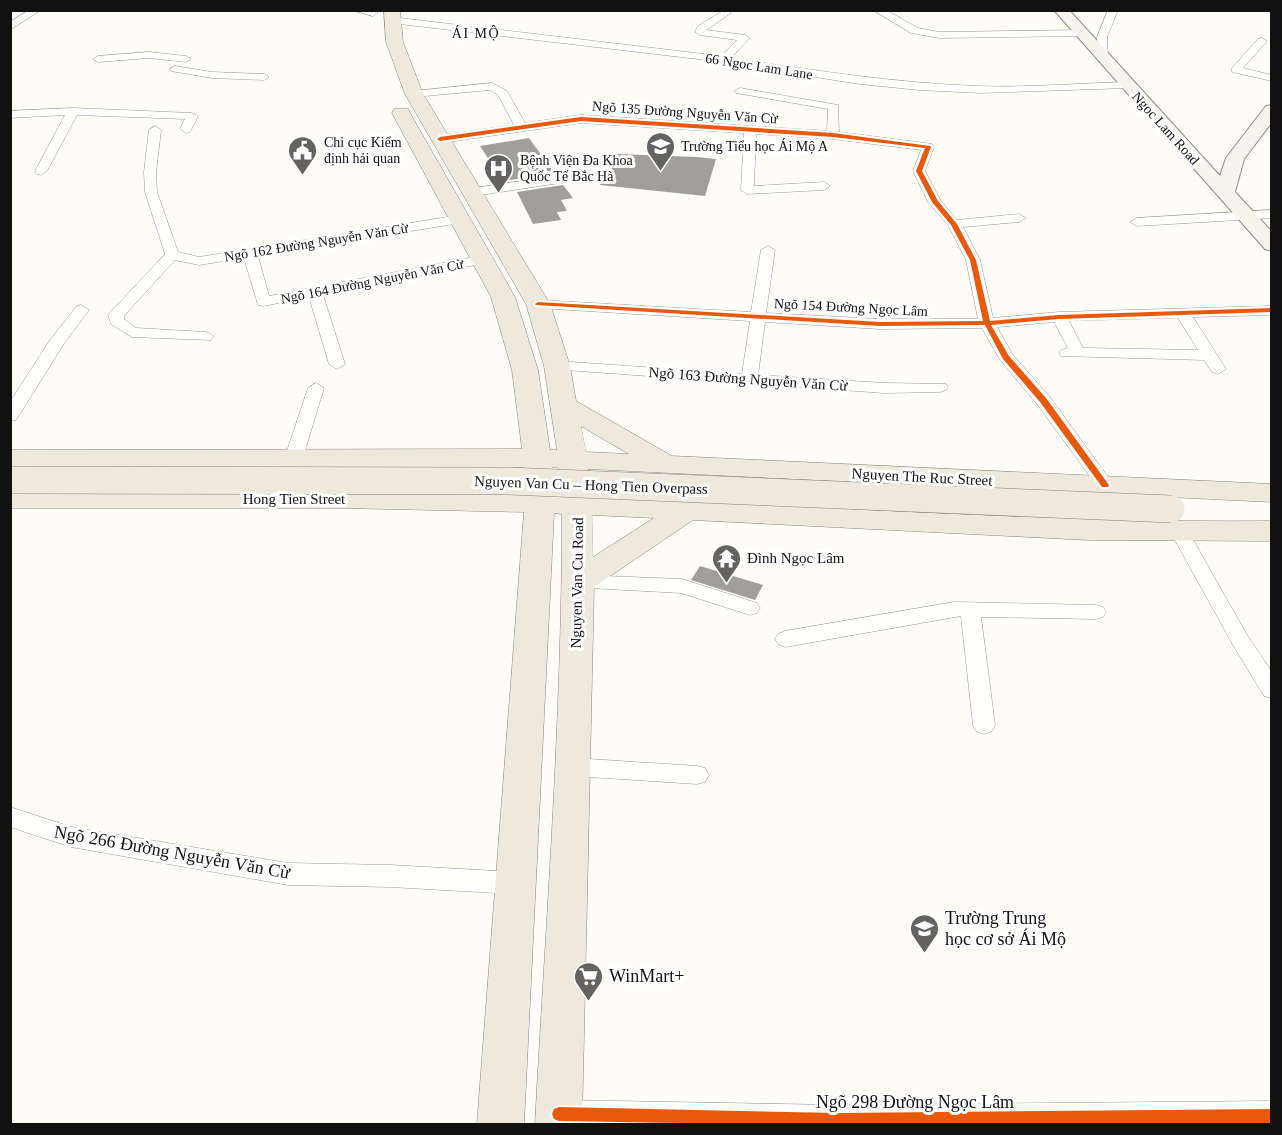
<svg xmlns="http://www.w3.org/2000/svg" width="1282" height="1135" viewBox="0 0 1282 1135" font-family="'Times New Roman',serif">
  <rect width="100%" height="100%" fill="#fdfcf7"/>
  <path fill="#a19f9c" d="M529,138L555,174L503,181L480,146Z
    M617,154L697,157L716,159L705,196L600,185Z
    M563,185L573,198L561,200L567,211L557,212L561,220L533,224L517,192Z
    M700,566L763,585L755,600L691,580Z"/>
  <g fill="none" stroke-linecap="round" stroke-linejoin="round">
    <defs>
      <path id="street" d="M29,10H41L10,30V22Z
        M352,10H375L378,13L373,16Z
        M719,10H729L731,13L706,30L745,35L750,38L731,58C813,70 894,83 977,86C1027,88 1078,83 1128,82L1134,85L1128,88L980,93L919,90L860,84L698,59L391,23L386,20L391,17L721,56L737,40L700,35L695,32L698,26L721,12Z
        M873,10H886L918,28L939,32L1081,30L1086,33L1081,36L939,38L911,33Z
        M1108,10H1118L1107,37L1108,58L1103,61L1098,58L1097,37Z
        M1262,38L1267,41L1243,68L1272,75V81L1232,72V68L1258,39Z
        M149,52L186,56L191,59L186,62L149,58L98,62L93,59L98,56Z
        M175,66L212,72L264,74L269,77L264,80L212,78L171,71L170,69Z
        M492,83L507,91L525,123L581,115L827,131L828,109L736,93L734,91L740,88L838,105L839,132L932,144L934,147L925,171L941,201L957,220L1019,214L1026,218L1019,222L963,227L980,260L993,318L1059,312L1272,306V315L1193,317L1226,369L1218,374L1212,372L1204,360L1061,356L1059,353L1061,350L1068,348L1054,322L997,327L1013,355L1049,396L1111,481L1114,485L1111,489H1099L1037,404L1000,360L982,328L880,329L765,322L758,375L884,383L946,384L948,387L946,390L940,392L884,393L551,369L549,366L557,361L742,374L750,321L538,308L531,304L538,300L751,312L761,250L768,246L775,250L766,313L880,319H978L966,260L948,225L928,202L913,171L921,150L833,139L756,134L754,186L824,182L830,186L824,190L747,194L741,190L744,133L581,123L440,143L434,139L436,136L514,125L498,95L490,90L414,97L408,94L414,91ZM1178,318L1198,350L1083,348L1069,321Z
        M73,108L192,113L198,116L190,132L186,133L180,129L185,119L77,115L47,171L41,175L37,174L35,171L65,115L10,118V111Z
        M155,126L161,130L156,172L157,192L178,252L199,257L460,215L467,219L460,223L258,256L269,296L480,256L487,260L480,264L323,295L345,364L337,369L329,364L309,297L263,306L258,305L244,258L199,265L175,260L124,316V319L136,328L206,332L211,334L214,337L211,340L132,337L111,324L108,315L165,254L145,192L144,172L149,130Z
        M582,172L588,176L586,179L474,196L468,192L474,188Z
        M1272,210V218L1137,226L1130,222L1137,218Z
        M81,305L89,310L65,342L16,420L10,421V402L50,340L76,307Z
        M316,383L324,388L303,457L300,461H288L285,457L308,388Z
        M1180,527L1187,529L1247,635L1272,672V698L1264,696L1233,645L1171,533L1173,529Z
        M578,575L682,579L757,603L760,608L757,613L750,615L681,593L571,587L568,582L571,577Z
        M954,602L1096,605L1103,607L1106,612L1103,617L1096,619L981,617L995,725L992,731L984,734L976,731L973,725L961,616L785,647L778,644L775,639L778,634L785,631Z
        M573,758L697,766L705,768L709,775L705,782L697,784L573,776L565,774L562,767L565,760Z
        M10,807L71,827L288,863L390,865L516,872L525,875L528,883L525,891L516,894L390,887L288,885L71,847L10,827Z
        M559,1100L837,1105L1272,1101V1124H549L545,1114L549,1104Z"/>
      <path id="secondary" d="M1054,10H1069L1220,176L1226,158L1266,106L1272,105V122L1244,159L1235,192L1272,232V251L1265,249Z"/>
      <path id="primary" d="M384,10H400L403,42L423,94L550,304L570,366L576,401L672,456L1272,484V502L588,469L591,496C818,506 1044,523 1272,521V541L1088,540L693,520L594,587L582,1124H535C546,921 562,717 562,514L554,513L524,1124H477L524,512L340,508H10V490L340,489L523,493V467L10,468V450L522,449L512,370L491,297L392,113L394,109H408L410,113L515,297L538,370L550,450H557L544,366L526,304L405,94L386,42ZM581,426L629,454L586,452ZM552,467L559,468L561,495L553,494ZM592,515L654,518L593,557Z"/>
    </defs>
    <use href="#street" stroke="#979795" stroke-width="1"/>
    <use href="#secondary" stroke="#8e8d8b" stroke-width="2"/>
    <use href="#primary" stroke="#858482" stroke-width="1"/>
    <use href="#street" fill="#fffffe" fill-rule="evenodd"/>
    <use href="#secondary" fill="#f6f4eb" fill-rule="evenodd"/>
    <use href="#primary" fill="#ede9dc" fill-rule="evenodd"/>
    <defs>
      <path id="primary-bridge" d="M10,480L509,481L1171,509"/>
    </defs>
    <use href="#primary-bridge" stroke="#858482" stroke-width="28" stroke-linecap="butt"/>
    <use href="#primary-bridge" stroke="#ede9dc" stroke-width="27"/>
    <defs>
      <path id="cycleway" d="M581,117L833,133L930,146L931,147L922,171L938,201L957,224L976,260L990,321L1059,315L1272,308V312L1059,319L991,325L1009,356L1046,398L1109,485L1108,487H1102L1040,402L1003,359L985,325L880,326L536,305L535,304L538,302L880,322L983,321L970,260L951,225L932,202L916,171L925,148L833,137L581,121L440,141L437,139L440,137Z
        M559,1107L837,1113L1272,1109V1123C1034,1125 797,1126 559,1121L554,1119L552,1114L554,1109Z"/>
    </defs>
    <use href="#cycleway" stroke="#fff" stroke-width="4"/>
    <use href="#cycleway" fill="#e8590c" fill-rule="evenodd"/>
  </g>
  <defs>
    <symbol id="school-pin" viewBox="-11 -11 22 30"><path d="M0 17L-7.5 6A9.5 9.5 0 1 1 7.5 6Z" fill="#646362" stroke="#fff"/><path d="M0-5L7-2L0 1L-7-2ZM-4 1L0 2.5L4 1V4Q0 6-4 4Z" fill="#fff"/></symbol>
    <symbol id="civic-pin" viewBox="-11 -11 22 30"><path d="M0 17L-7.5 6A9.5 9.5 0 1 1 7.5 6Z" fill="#646362" stroke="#fff"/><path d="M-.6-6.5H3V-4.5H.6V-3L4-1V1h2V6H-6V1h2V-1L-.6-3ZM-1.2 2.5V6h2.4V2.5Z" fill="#fff"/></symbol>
    <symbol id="hospital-pin" viewBox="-11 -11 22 30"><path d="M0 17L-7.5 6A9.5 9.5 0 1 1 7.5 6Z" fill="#646362" stroke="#fff"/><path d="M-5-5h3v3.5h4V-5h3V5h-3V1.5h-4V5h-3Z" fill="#fff"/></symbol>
    <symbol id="temple-pin" viewBox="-11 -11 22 30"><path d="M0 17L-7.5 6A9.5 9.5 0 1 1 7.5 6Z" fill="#646362" stroke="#fff"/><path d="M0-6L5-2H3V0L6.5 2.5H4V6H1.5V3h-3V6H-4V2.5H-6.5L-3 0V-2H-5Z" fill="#fff"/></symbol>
    <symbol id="supermarket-pin" viewBox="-11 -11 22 30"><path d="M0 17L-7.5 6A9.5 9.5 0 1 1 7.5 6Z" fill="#646362" stroke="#fff"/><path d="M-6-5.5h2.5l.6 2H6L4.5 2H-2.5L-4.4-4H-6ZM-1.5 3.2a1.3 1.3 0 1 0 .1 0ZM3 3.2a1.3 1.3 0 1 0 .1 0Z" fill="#fff"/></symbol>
  </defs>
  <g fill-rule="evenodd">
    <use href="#school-pin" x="644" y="130" width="33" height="45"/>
    <use href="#civic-pin" x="286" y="134" width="33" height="45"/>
    <use href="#hospital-pin" x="482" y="152" width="33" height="45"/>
    <use href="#temple-pin" x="710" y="542" width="33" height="45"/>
    <use href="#school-pin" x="908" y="912" width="33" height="45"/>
    <use href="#supermarket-pin" x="572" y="960" width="33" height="45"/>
  </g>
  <g text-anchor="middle" stroke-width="6" stroke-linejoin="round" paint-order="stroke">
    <g font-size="14" letter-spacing="1.5" fill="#111" stroke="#fff">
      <text x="476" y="38">ÁI MỘ</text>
    </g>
    <g font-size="14" fill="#111" stroke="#fff">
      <text transform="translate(759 66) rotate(9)" y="5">66 Ngoc Lam Lane</text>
      <text transform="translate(685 112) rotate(4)" y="5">Ngõ 135 Đường Nguyễn Văn Cừ</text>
      <text transform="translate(1166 128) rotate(48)" y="5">Ngoc Lam Road</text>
      <text transform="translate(316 242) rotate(-9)" y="5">Ngõ 162 Đường Nguyễn Văn Cừ</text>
      <text transform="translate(372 281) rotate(-11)" y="5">Ngõ 164 Đường Nguyễn Văn Cừ</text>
      <text transform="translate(851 307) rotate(3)" y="5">Ngõ 154 Đường Ngọc Lâm</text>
    </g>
    <g font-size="14" fill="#111" stroke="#fff" text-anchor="start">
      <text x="324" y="147">Chi cục Kiểm<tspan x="324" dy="16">định hải quan</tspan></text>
      <text x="681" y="151">Trường Tiểu học Ái Mộ A</text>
      <text x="520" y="165">Bệnh Viện Đa Khoa<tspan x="520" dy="16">Quốc Tế Bắc Hà</tspan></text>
    </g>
    <g font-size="15" fill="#111" stroke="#fff">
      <text transform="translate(748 379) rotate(4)" y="5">Ngõ 163 Đường Nguyễn Văn Cừ</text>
      <text transform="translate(922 477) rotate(3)" y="5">Nguyen The Ruc Street</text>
      <text transform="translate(591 485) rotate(2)" y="5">Nguyen Van Cu – Hong Tien Overpass</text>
      <text x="294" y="504">Hong Tien Street</text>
      <text transform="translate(577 583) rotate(-89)" y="5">Nguyen Van Cu Road</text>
    </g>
    <g font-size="15" fill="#111" stroke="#fff" text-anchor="start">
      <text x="747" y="563">Đình Ngọc Lâm</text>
    </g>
    <g font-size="18" fill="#111" stroke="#fff">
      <text transform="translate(172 852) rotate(10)" y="6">Ngõ 266 Đường Nguyễn Văn Cừ</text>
      <text x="915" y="1108">Ngõ 298 Đường Ngọc Lâm</text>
    </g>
    <g font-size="18" fill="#111" stroke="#fff" text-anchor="start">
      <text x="945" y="924">Trường Trung<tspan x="945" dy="21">học cơ sở Ái Mộ</tspan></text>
      <text x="609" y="982">WinMart+</text>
    </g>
  </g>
  <rect width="1282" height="1135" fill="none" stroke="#111111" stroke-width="24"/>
</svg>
